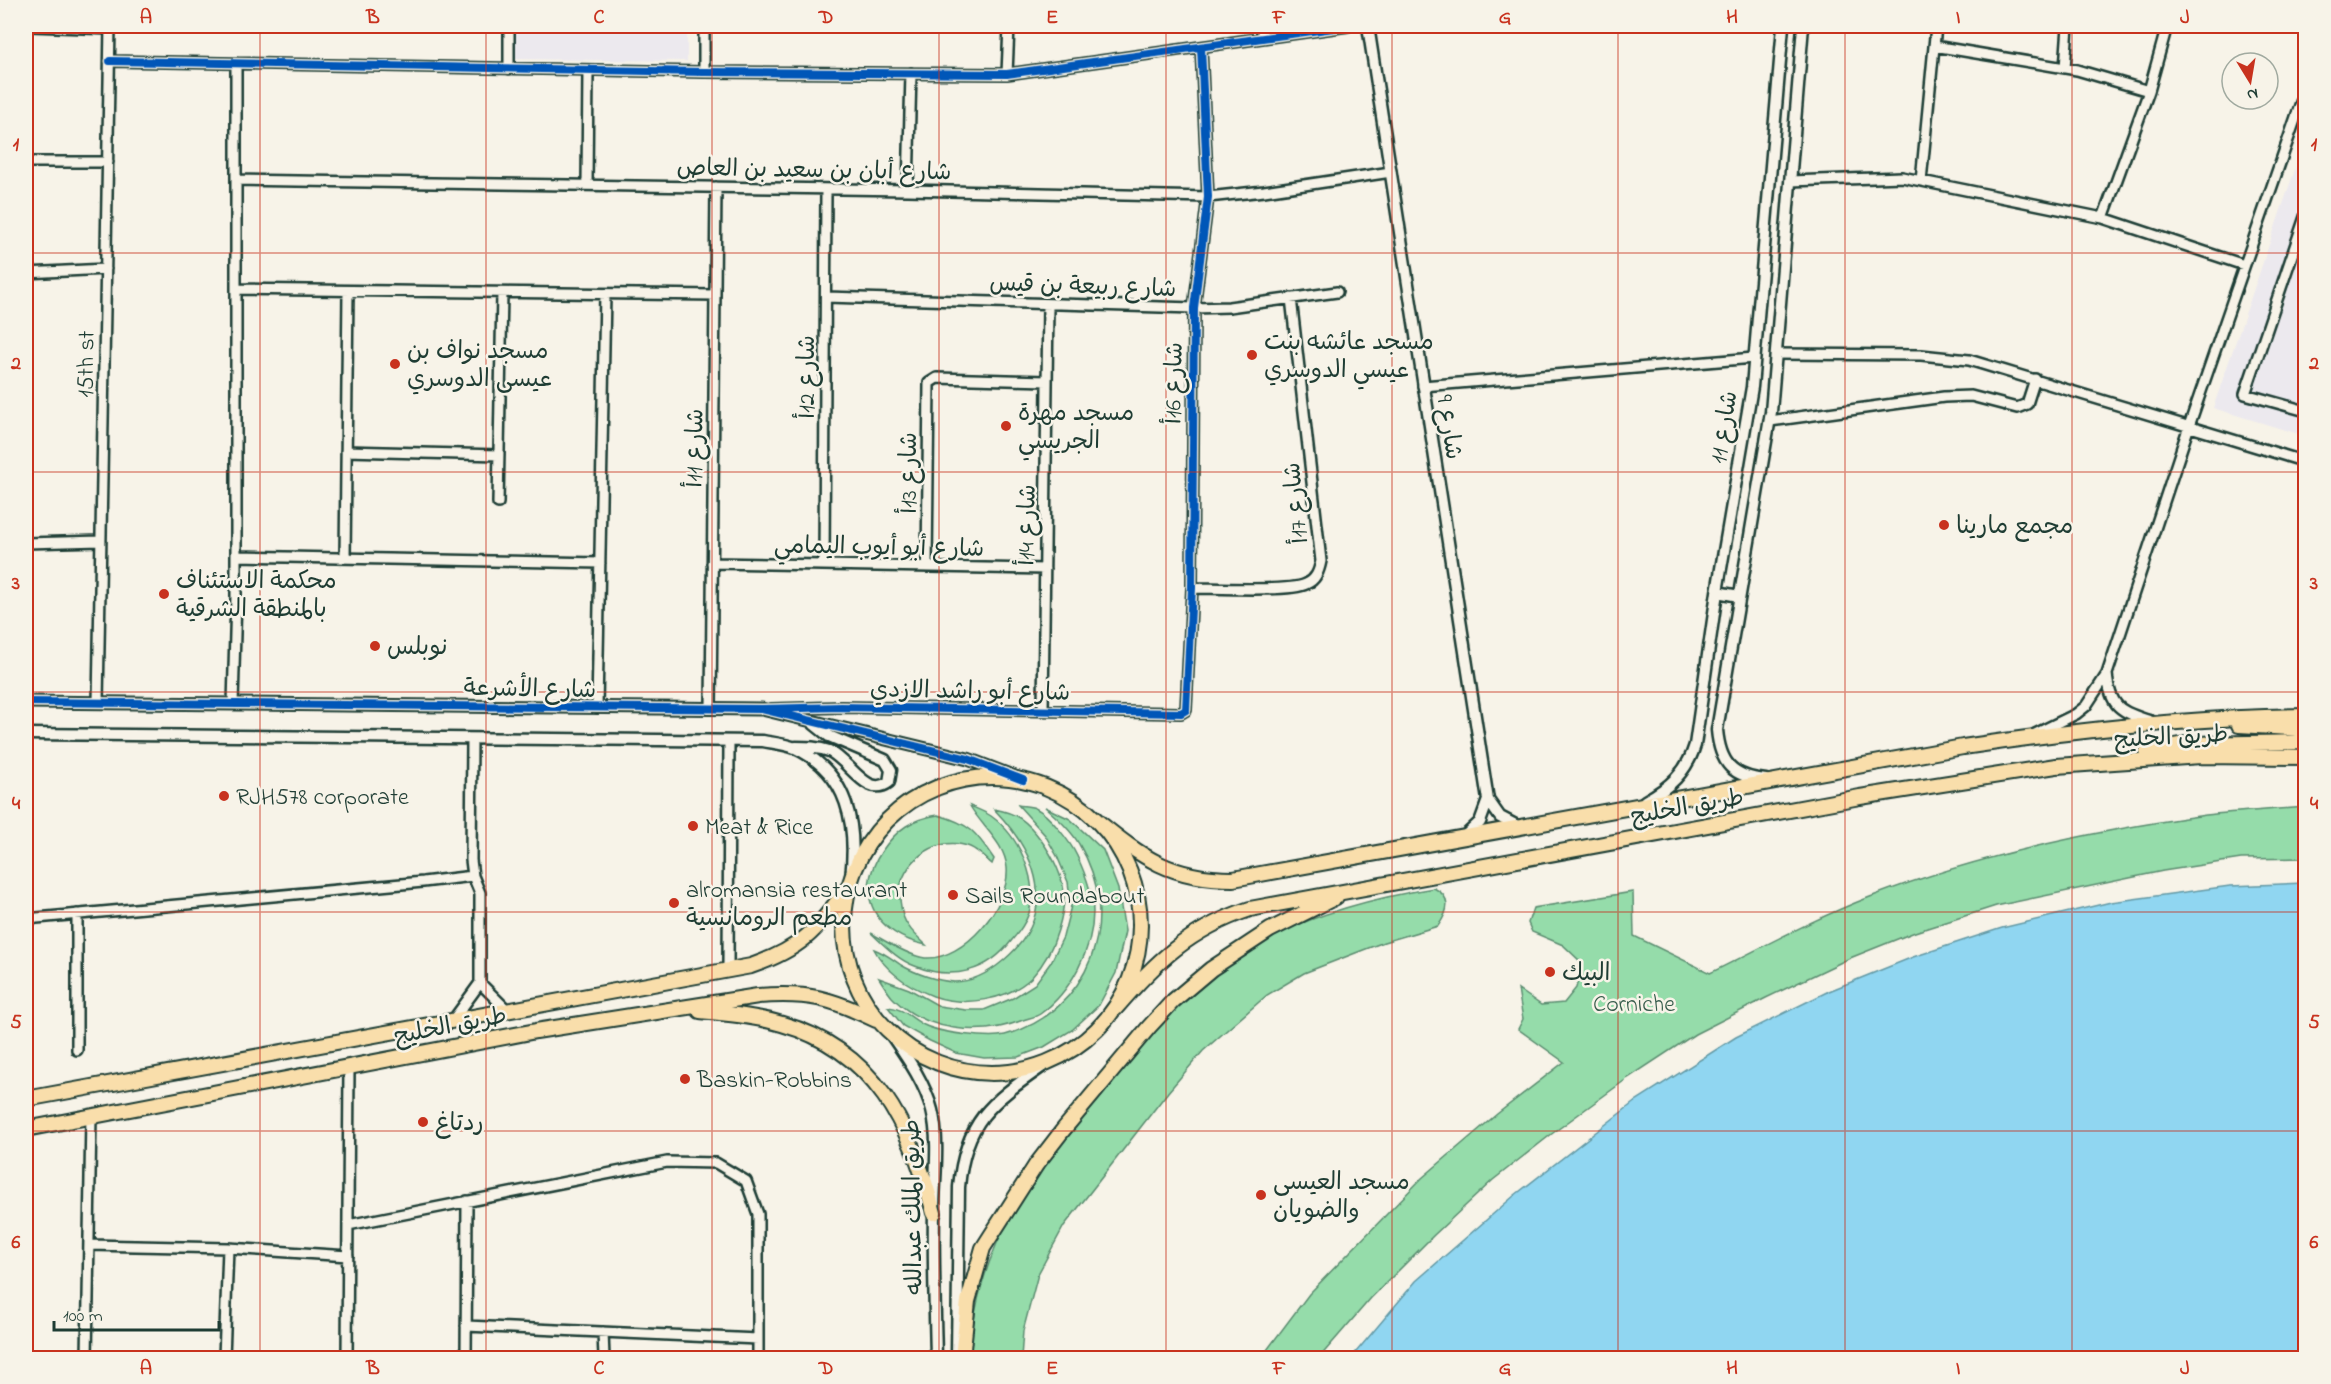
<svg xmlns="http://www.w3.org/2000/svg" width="2331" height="1384" viewBox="0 0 2331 1384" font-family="'Indie Flower','Playpen Sans Arabic',sans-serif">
  <rect width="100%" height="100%" fill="#f7f3e8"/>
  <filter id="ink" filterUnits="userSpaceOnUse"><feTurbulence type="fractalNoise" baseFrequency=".0167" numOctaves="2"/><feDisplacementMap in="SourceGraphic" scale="12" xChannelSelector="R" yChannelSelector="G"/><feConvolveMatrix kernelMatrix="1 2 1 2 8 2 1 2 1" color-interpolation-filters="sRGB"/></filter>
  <g filter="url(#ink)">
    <path fill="#ece9ee" d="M516,26H687V61L515,59Z
      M2305,140V436L2213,408Z"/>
    <path fill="#95dcaa" stroke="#5a8c6f" stroke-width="1.5" d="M206,26H497V31Z
      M1018,805C1023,806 1030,806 1035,808C1049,814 1071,843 1077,856C1085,873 1093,893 1093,912C1093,949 1071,992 1040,1014C1036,1017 1029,1018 1023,1020C981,1037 925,1032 892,997C887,991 883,984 879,978L909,989L939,1006L966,1010H984L1013,998L1035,984L1051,962L1063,937L1071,906L1068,882L1057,856L1045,835Z
      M970,806C977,809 985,812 991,816C1019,836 1039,879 1029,913C1025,924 1019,932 1012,940C988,972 952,981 915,966C898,960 884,945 871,933C885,941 909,956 925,958C964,961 1010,905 1007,868C1005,843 982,827 970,806Z
      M1045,807L1070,819L1103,850L1118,889L1125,931L1116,973L1099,1005L1072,1030L1044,1047L1018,1057L984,1058L956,1053L930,1041L903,1026L888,1007C903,1008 911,1018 924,1025C940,1033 989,1039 1005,1035C1090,1012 1124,918 1079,844C1071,830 1057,818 1045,807Z
      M2305,807V858L2241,859L2163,871L1996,906L1915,932L1850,958L1766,998L1695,1034L1628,1078L1553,1133L1493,1180L1434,1235L1371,1298L1319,1358H1261L1309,1294L1422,1178L1497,1114L1564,1062L1518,1029L1523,1019L1518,989L1541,1005L1564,1003L1576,988L1582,963L1563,945L1532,932L1528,923L1533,908L1633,892L1634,936L1710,973C1763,947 1815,918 1870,897C1978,855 2092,831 2206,815C2239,811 2272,810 2305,807Z
      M994,809C1017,813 1027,821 1041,840C1052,855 1065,879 1064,898C1064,909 1061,920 1058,930C1053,947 1044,964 1032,977C1007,1001 964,1007 933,996C910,987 886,972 874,949C885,953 892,959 901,965C916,974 938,981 954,982C973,982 990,972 1004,960C1060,913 1038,855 994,809Z
      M938,815C970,824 976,832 994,859L992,864C985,858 979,851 970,847C940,834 905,858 900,889C899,896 901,909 903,916C907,928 918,937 926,945C877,935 852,896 882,851C897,829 912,819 938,815Z
      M1434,888C1452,897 1449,911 1438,926L1384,942L1304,973L1267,995L1203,1051L1168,1092L1064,1226L1038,1274L1023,1331L1021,1358H970C972,1307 988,1256 1013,1211C1036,1172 1067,1138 1096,1103C1117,1078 1137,1050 1159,1025C1188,993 1235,955 1273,936C1324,911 1378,897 1434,888Z"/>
    <path fill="#90d6f1" stroke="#6399a5" stroke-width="1.5" d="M2305,883V1358H1351L1416,1281L1515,1195L1637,1100L1736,1037L1829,991L1913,957L2002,928L2111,902L2230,886Z"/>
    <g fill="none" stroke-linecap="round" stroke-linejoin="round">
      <defs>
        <path id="minor" d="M30,26L110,29
          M509,26V69
          M1261,26L1263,38
          M1934,46L2077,70L2149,91
          M110,61L704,72L1007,74L1348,26
          M2065,68L2068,26
          M704,72V26
          M1007,74L1009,26
          M26,162H108
          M236,180L908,190L1208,197L1264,191L1391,172
          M1790,181L1902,177L2103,218L2244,265
          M1921,181L1936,26
          M587,185L588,70
          M908,190L911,73
          M2306,214L2245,394L2306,411
          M2103,218L2149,91L2167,26
          M26,273L106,269
          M236,289L715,295
          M826,297L1194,308L1229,307L1337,292
          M1776,354L1921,355L1969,360L2306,462
          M1423,386L1754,358
          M1770,421L1944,397L1971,396L2017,408L2027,404L2035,379
          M346,451L499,455
          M498,503L502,293
          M26,543L101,541
          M236,556L600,563
          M345,558L348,291
          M712,563L1045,569
          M824,565L826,189
          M927,567L929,383L937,378L1047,381
          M1192,588C1214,588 1292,592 1306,584C1316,580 1319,571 1321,561L1291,298
          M2107,674C2110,707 2120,712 2151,721
          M98,703L110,26
          M233,704L236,597V63
          M597,708L605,294
          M711,709L716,187
          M771,709L841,707L1181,713L1186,710L1192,588L1194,308L1208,197L1201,47
          M1043,710L1048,304
          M2035,734L2076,714L2086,706L2107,674L2189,426L2306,88
          M26,919L423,882L473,876L471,860L472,739
          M728,971L729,741
          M480,983L507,1010
          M453,1020L480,983V893L473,876
          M77,1050V914
          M348,1225L667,1162L716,1163L746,1181L758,1214V1358
          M89,1245L228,1248L348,1256
          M466,1326L758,1339
          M603,1332L604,1358
          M87,1358L91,1116
          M224,1358L228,1248
          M347,1358L349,1067
          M466,1358L467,1201"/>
        <path id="tertiary" d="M1368,26L1488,800L1500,817L1519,827
          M1717,592L1739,596
          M26,702L762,709L968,759L1023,780
          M26,734L763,741C773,743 785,744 795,748C849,773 857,825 851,878
          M796,747C807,747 818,747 829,751C850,761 867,799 889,782L891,770L885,760L829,736L814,724
          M1766,780C1732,777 1720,763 1717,730L1771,412L1803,26
          M1645,801C1669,788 1687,772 1695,745L1717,592L1752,387L1783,26
          M1465,836L1480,822L1488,800
          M888,1030C905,1055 924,1080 932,1110C940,1142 934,1179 934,1211C933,1260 935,1309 936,1358
          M957,1355L959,1187C965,1120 992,1102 1043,1066"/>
        <path id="primary" d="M2239,725L2306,729
          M2147,751L2186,744L2306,742
          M844 925a148 148 0 1 1 296 0a148 148 0 1 1-296 0Z
          M1097,821C1143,858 1171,879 1233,879L1963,747C2076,730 2191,717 2306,716
          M1115,1009C1155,962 1190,929 1250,909L1860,797L2056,766L2201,756L2306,757
          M700,1011C728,1014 755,1016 782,1024C875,1050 911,1126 934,1213
          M26,1099L751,966C803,948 815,931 847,889
          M26,1129L536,1031L758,996C809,992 830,998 876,1020
          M962,1358L968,1301L983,1248L1036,1165L1063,1130L1149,1027L1173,1001L1211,969L1270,930L1336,897"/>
      </defs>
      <use href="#minor" stroke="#1f3d34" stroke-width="14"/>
      <use href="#tertiary" stroke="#1f3d34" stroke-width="15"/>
      <use href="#primary" stroke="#1f3d34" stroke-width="18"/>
      <use href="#minor" stroke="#f7f3e8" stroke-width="9"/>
      <use href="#tertiary" stroke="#f7f3e8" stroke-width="10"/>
      <use href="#primary" stroke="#f9deab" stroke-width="14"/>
      <defs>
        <path id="cycleway" d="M110,61L704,72L1007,74L1348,26
          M26,702L762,709L968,759L1023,780
          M762,709L841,707L1181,713L1186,710L1192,588L1194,308L1208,197L1201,47"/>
      </defs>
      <use href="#cycleway" stroke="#f7f3e8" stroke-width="11"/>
      <use href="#cycleway" stroke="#0057b8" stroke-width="8"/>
    </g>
  </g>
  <path fill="none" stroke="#c8321e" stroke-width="1.5" stroke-opacity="0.55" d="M260,26V1358M486,26V1358M712,26V1358M939,26V1358M1166,26V1358M1392,26V1358M1618,26V1358M1845,26V1358M2072,26V1358M26,253H2306M26,472H2306M26,692H2306M26,912H2306M26,1131H2306"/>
  <g fill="#c8321e" stroke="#f7f3e8" stroke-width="2">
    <circle cx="1252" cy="355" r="6"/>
    <circle cx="395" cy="364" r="6"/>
    <circle cx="1006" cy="426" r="6"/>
    <circle cx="1944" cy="525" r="6"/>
    <circle cx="164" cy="594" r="6"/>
    <circle cx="375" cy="646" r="6"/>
    <circle cx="224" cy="796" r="6"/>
    <circle cx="693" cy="826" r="6"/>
    <circle cx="953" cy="895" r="6"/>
    <circle cx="674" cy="903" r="6"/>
    <circle cx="1550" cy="972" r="6"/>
    <circle cx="685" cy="1079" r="6"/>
    <circle cx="423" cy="1122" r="6"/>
    <circle cx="1261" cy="1195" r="6"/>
  </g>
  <g text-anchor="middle" stroke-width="5" stroke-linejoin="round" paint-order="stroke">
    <g font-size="24" fill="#1f3d34" stroke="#f7f3e8">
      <text transform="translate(814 169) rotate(1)" y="8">شارع أبان بن سعيد بن العاص</text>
      <text transform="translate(1083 285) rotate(2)" y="8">شارع ربيعة بن قيس</text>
      <text transform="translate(85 364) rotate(-89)" y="8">15th st</text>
      <text transform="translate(806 377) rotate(-90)" y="8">شارع 12أ</text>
      <text transform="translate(1173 383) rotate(-89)" y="8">شارع 16أ</text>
      <text transform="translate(1450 427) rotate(81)" y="8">شارع 9</text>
      <text transform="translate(1723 427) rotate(-81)" y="8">شارع 11</text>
      <text transform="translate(694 448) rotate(-89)" y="8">شارع 11أ</text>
      <text transform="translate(908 473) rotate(-90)" y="8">شارع 13أ</text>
      <text transform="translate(1295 503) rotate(-96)" y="8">شارع 17أ</text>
      <text transform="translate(1026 525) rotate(-89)" y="8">شارع 14أ</text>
      <text transform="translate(879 546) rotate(1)" y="8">شارع أبو أيوب اليمامي</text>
      <text transform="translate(530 688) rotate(1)" y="8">شارع الأشرعة</text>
      <text transform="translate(970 690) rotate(1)" y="8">شارع أبو راشد الازدي</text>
      <text transform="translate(2171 736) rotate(-3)" y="8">طريق الخليج</text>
      <text transform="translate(1687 806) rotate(-10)" y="8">طريق الخليج</text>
      <text transform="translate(450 1025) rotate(-11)" y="8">طريق الخليج</text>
      <text transform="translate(912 1207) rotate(-91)" y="8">طريق الملك عبدالله</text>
    </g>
    <g font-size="24" fill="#1f3d34" stroke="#f7f3e8" text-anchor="start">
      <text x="1264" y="349">مسجد عائشه بنت<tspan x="1264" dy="28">عيسي الدوسري</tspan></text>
      <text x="407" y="358">مسجد نواف بن<tspan x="407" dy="28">عيسى الدوسري</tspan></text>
      <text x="1018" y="420">مسجد مهرة<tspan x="1018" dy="28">الجريسي</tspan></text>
      <text x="1956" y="533">مجمع مارينا</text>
      <text x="176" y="588">محكمة الاستئناف<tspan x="176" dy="28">بالمنطقة الشرقية</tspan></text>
      <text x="387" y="654">نوبلس</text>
      <text x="236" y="804">RJH578 corporate</text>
      <text x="705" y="834">Meat &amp; Rice</text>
      <text x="686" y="897">alromansia restaurant<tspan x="686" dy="28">مطعم الرومانسية</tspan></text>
      <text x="965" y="903">Sails Roundabout</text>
      <text x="1562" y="980">البيك</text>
      <text x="697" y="1087">Baskin-Robbins</text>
      <text x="435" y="1130">ردتاغ</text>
      <text x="1273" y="1189">مسجد العيسى<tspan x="1273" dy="28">والضويان</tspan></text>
    </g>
    <g font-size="24" fill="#375d4c" stroke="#f7f3e8">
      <text x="1634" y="1011">Corniche</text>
    </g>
  </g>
  <rect width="2331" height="1384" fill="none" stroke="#f7f3e8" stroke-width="66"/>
  <g transform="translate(2250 81) rotate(169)"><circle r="28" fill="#f7f3e8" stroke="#a1aaa0" stroke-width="1.5"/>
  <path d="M0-4.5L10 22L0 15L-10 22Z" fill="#c8321e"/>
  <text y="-9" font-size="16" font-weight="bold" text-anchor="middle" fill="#1f3d34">N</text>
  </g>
  <path d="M54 1321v9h165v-9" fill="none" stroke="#1f3d34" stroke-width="3"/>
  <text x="63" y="1321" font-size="18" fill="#1f3d34" stroke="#f7f3e8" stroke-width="4.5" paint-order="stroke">100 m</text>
  <rect x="33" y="33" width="2265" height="1318" fill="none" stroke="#c8321e" stroke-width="2"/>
  <g font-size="20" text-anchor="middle" font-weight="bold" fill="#c8321e">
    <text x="146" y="23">A</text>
    <text x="373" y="23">B</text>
    <text x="599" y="23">C</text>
    <text x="826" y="23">D</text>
    <text x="1052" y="23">E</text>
    <text x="1279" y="23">F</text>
    <text x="1505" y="23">G</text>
    <text x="1732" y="23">H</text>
    <text x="1958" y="23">I</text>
    <text x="2185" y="23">J</text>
    <text x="16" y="150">1</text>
    <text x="2314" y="150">1</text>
    <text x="16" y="369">2</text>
    <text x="2314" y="369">2</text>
    <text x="16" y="589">3</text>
    <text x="2314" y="589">3</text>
    <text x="16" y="809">4</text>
    <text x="2314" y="809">4</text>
    <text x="16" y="1028">5</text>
    <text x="2314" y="1028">5</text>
    <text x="16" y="1248">6</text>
    <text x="2314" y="1248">6</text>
    <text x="146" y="1374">A</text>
    <text x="373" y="1374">B</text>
    <text x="599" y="1374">C</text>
    <text x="826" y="1374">D</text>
    <text x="1052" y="1374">E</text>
    <text x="1279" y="1374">F</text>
    <text x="1505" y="1374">G</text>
    <text x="1732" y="1374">H</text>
    <text x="1958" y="1374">I</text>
    <text x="2185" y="1374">J</text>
  </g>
</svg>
